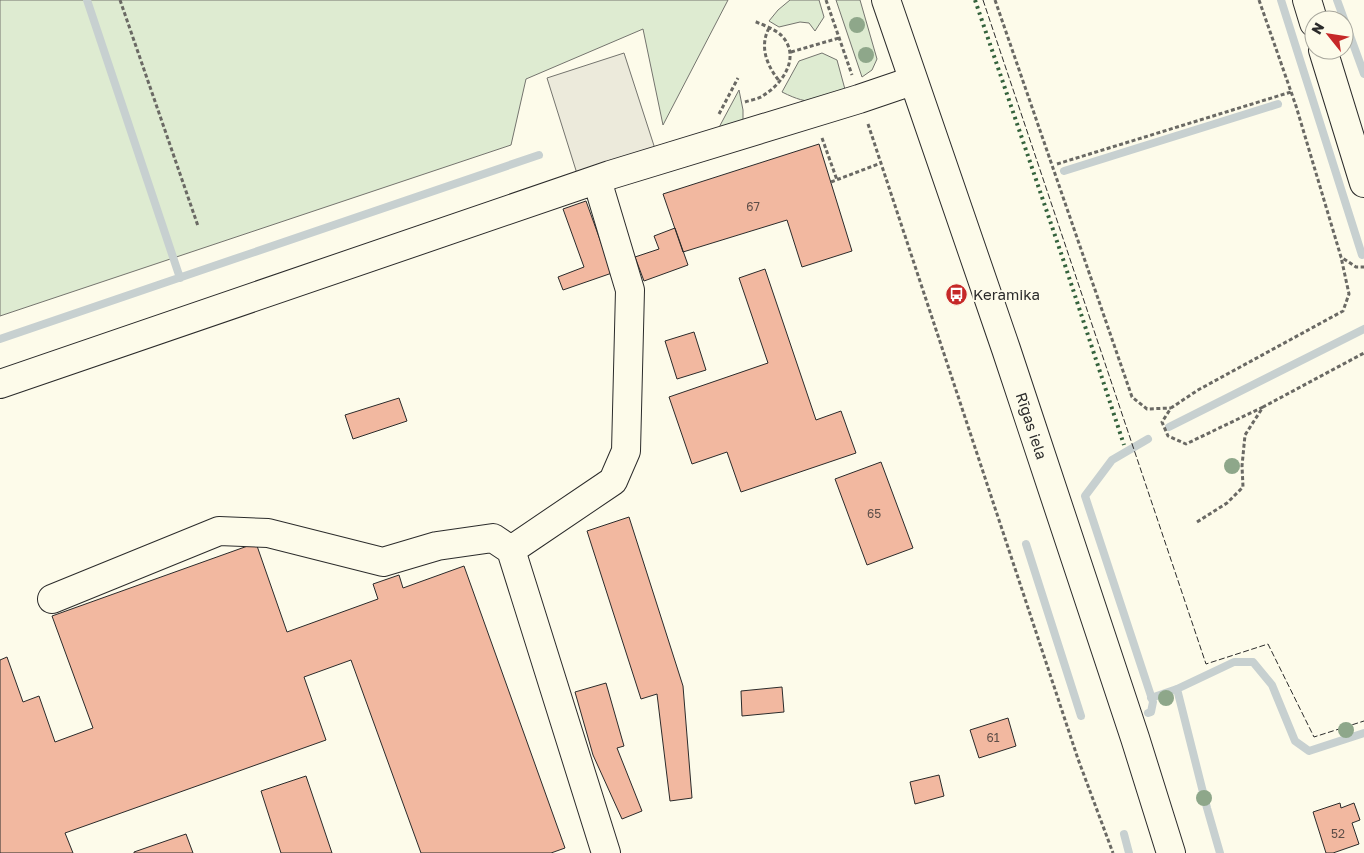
<svg xmlns="http://www.w3.org/2000/svg" width="1364" height="853" viewBox="0 0 1364 853" font-family="'Golos Text',sans-serif">
  <rect width="100%" height="100%" fill="#fdfbea"/>
  <path fill="#deebd1" stroke="#74746e" d="M0,0H728L663,125L643,29L526,79L511,145L0,316Z
    M790,0H819L824,17L815,31L809,23L800,22L779,27L769,21L778,10Z
    M836,0H860L877,59L872,70L862,77Z
    M822,53L837,60L846,93C817,101 812,107 782,92L799,61Z
    M739,90L743,110V124L716,133Z"/>
  <path fill="#eceadb" stroke="#74746e" d="M624,53L657,155L579,180L547,78Z"/>
  <g fill="none" stroke-linecap="round" stroke-linejoin="round">
    <path stroke="#c7d0d0" stroke-width="8" d="M87,0L180,278
      M1281,0L1362,255
      M1337,0L1364,74
      M1064,171L1278,104
      M0,339L539,155
      M1169,427L1364,329
      M1026,544L1081,716
      M1177,689L1207,808L1220,853
      M1151,698L1177,689L1234,662H1253L1272,685L1295,741L1309,751L1364,733
      M1148,713L1151,712L1153,702L1085,496L1112,460L1148,439
      M1124,834L1129,853"/>
  </g>
  <path fill="#f2b8a0" stroke="#2b2b2b" d="M819,144L852,251L802,267L787,220L683,252L663,194Z
    M586,201L612,273L563,290L558,277L584,267L563,209Z
    M675,228L688,265L644,281L635,257L659,249L654,236Z
    M765,269L816,420L841,411L856,453L741,492L727,452L692,464L669,397L768,363L739,278Z
    M694,332L706,370L677,379L665,341Z
    M399,398L407,421L353,439L345,415Z
    M881,462L913,548L867,565L835,479Z
    M629,517L683,686L692,798L670,801L657,694L641,699L587,531Z
    M256,543L287,632L378,599L373,584L399,575L403,588L464,566L565,848L551,853H421L351,660L304,677L326,740L65,833L73,853H0V660L7,657L23,702L39,696L55,742L93,728L52,616Z
    M606,683L624,746L617,748L642,811L622,819L593,755L575,692Z
    M782,687L784,712L742,716L741,691Z
    M1008,718L1016,746L979,758L970,730Z
    M939,775L944,796L915,804L910,782Z
    M306,776L332,853H281L261,791Z
    M1340,803L1341,808L1354,803L1360,820L1352,823L1359,844L1333,853H1326L1313,812Z
    M186,834L193,853H134V852Z"/>
  <g fill="none" stroke-linecap="round" stroke-linejoin="round">
    <defs>
      <path id="minor" d="M1307,0L1314,23
        M1323,50L1364,183
        M597,180L630,290L626,451L613,481L511,550L606,853
        M0,384L610,175L859,99L912,81
        M52,599L219,531L268,533L383,562L437,546L493,538L511,550"/>
      <path id="major" d="M886,0L1006,349L1135,738L1171,853"/>
    </defs>
    <use href="#minor" stroke="#2b2b2b" stroke-width="30"/>
    <use href="#major" stroke="#2b2b2b" stroke-width="30"/>
    <path stroke="#6a6964" stroke-width="3" stroke-dasharray="4 2.5" stroke-linecap="butt" d="M120,0L198,226
      M826,0L852,75
      M995,0L1132,397L1147,409L1171,408
      M1259,0L1296,106L1341,257L1356,267H1364
      M769,28C759,47 767,66 780,82
      M791,52L839,38
      M745,102C751,100 759,99 764,95C783,83 801,57 782,36C775,29 763,25 754,21
      M719,114L738,78
      M868,124L1078,759L1113,853
      M822,138L837,180
      M1057,164L1291,92
      M831,182L881,163
      M1263,407L1186,444L1168,436L1162,422L1171,408L1198,390L1343,311L1349,294L1341,257
      M1197,522L1227,503L1243,487L1242,466L1245,435L1263,407L1364,353"/>
    <use href="#minor" stroke="#fdfbea" stroke-width="28"/>
    <use href="#major" stroke="#fdfbea" stroke-width="28"/>
    <path stroke="#34623c" stroke-width="4" stroke-dasharray="2.5 4" stroke-linecap="butt" d="M975,0L1063,259L1124,445"/>
    <path stroke="#2b2b2b" stroke-width="1" stroke-dasharray="6 2.5" stroke-linecap="butt" d="M983,0L1206,664L1268,644L1314,737L1364,721"/>
  </g>
  <g fill="#8ea78a">
    <circle cx="857" cy="25" r="8"/>
    <circle cx="866" cy="55" r="8"/>
    <circle cx="1232" cy="466" r="8"/>
    <circle cx="1166" cy="698" r="8"/>
    <circle cx="1346" cy="730" r="8"/>
    <circle cx="1204" cy="798" r="8"/>
  </g>
  <defs>
    <symbol id="bus-disc" viewBox="-11 -11 22 22"><circle r="9.5" fill="#c62828" stroke="#fdfbea"/><path d="M-5-6H5V4H4V6H2V4H-2V6H-4V4H-5ZM-3.5-4V0h7V-4ZM-3.5 1.2v1.5H-2V1.2ZM2 1.2v1.5H3.5V1.2Z" fill="#fff"/></symbol>
  </defs>
  <g fill-rule="evenodd">
    <use href="#bus-disc" x="944" y="282" width="25" height="25"/>
  </g>
  <g text-anchor="middle" stroke-width="4" stroke-linejoin="round" paint-order="stroke">
    <g font-size="12" fill="#5d4e48">
      <text x="753" y="211">67</text>
      <text x="874" y="518">65</text>
      <text x="993" y="742">61</text>
      <text x="1338" y="838">52</text>
    </g>
    <g font-size="15" fill="#2b2b2b" stroke="#fdfbea" text-anchor="start">
      <text x="973" y="300">Keramika</text>
    </g>
    <g font-size="15" fill="#2b2b2b" stroke="#fdfbea">
      <text transform="translate(1031 426) rotate(72)" y="5">Rīgas iela</text>
    </g>
  </g>
  <g transform="translate(1329 35) rotate(300)"><circle r="24" fill="#fdfbea" stroke="#a9a89e"/>
  <path d="M0-4L9 19L0 12L-9 19Z" fill="#c62828"/>
  <text y="-8" font-size="14" font-weight="bold" text-anchor="middle" fill="#2b2b2b">N</text>
  </g>
</svg>
